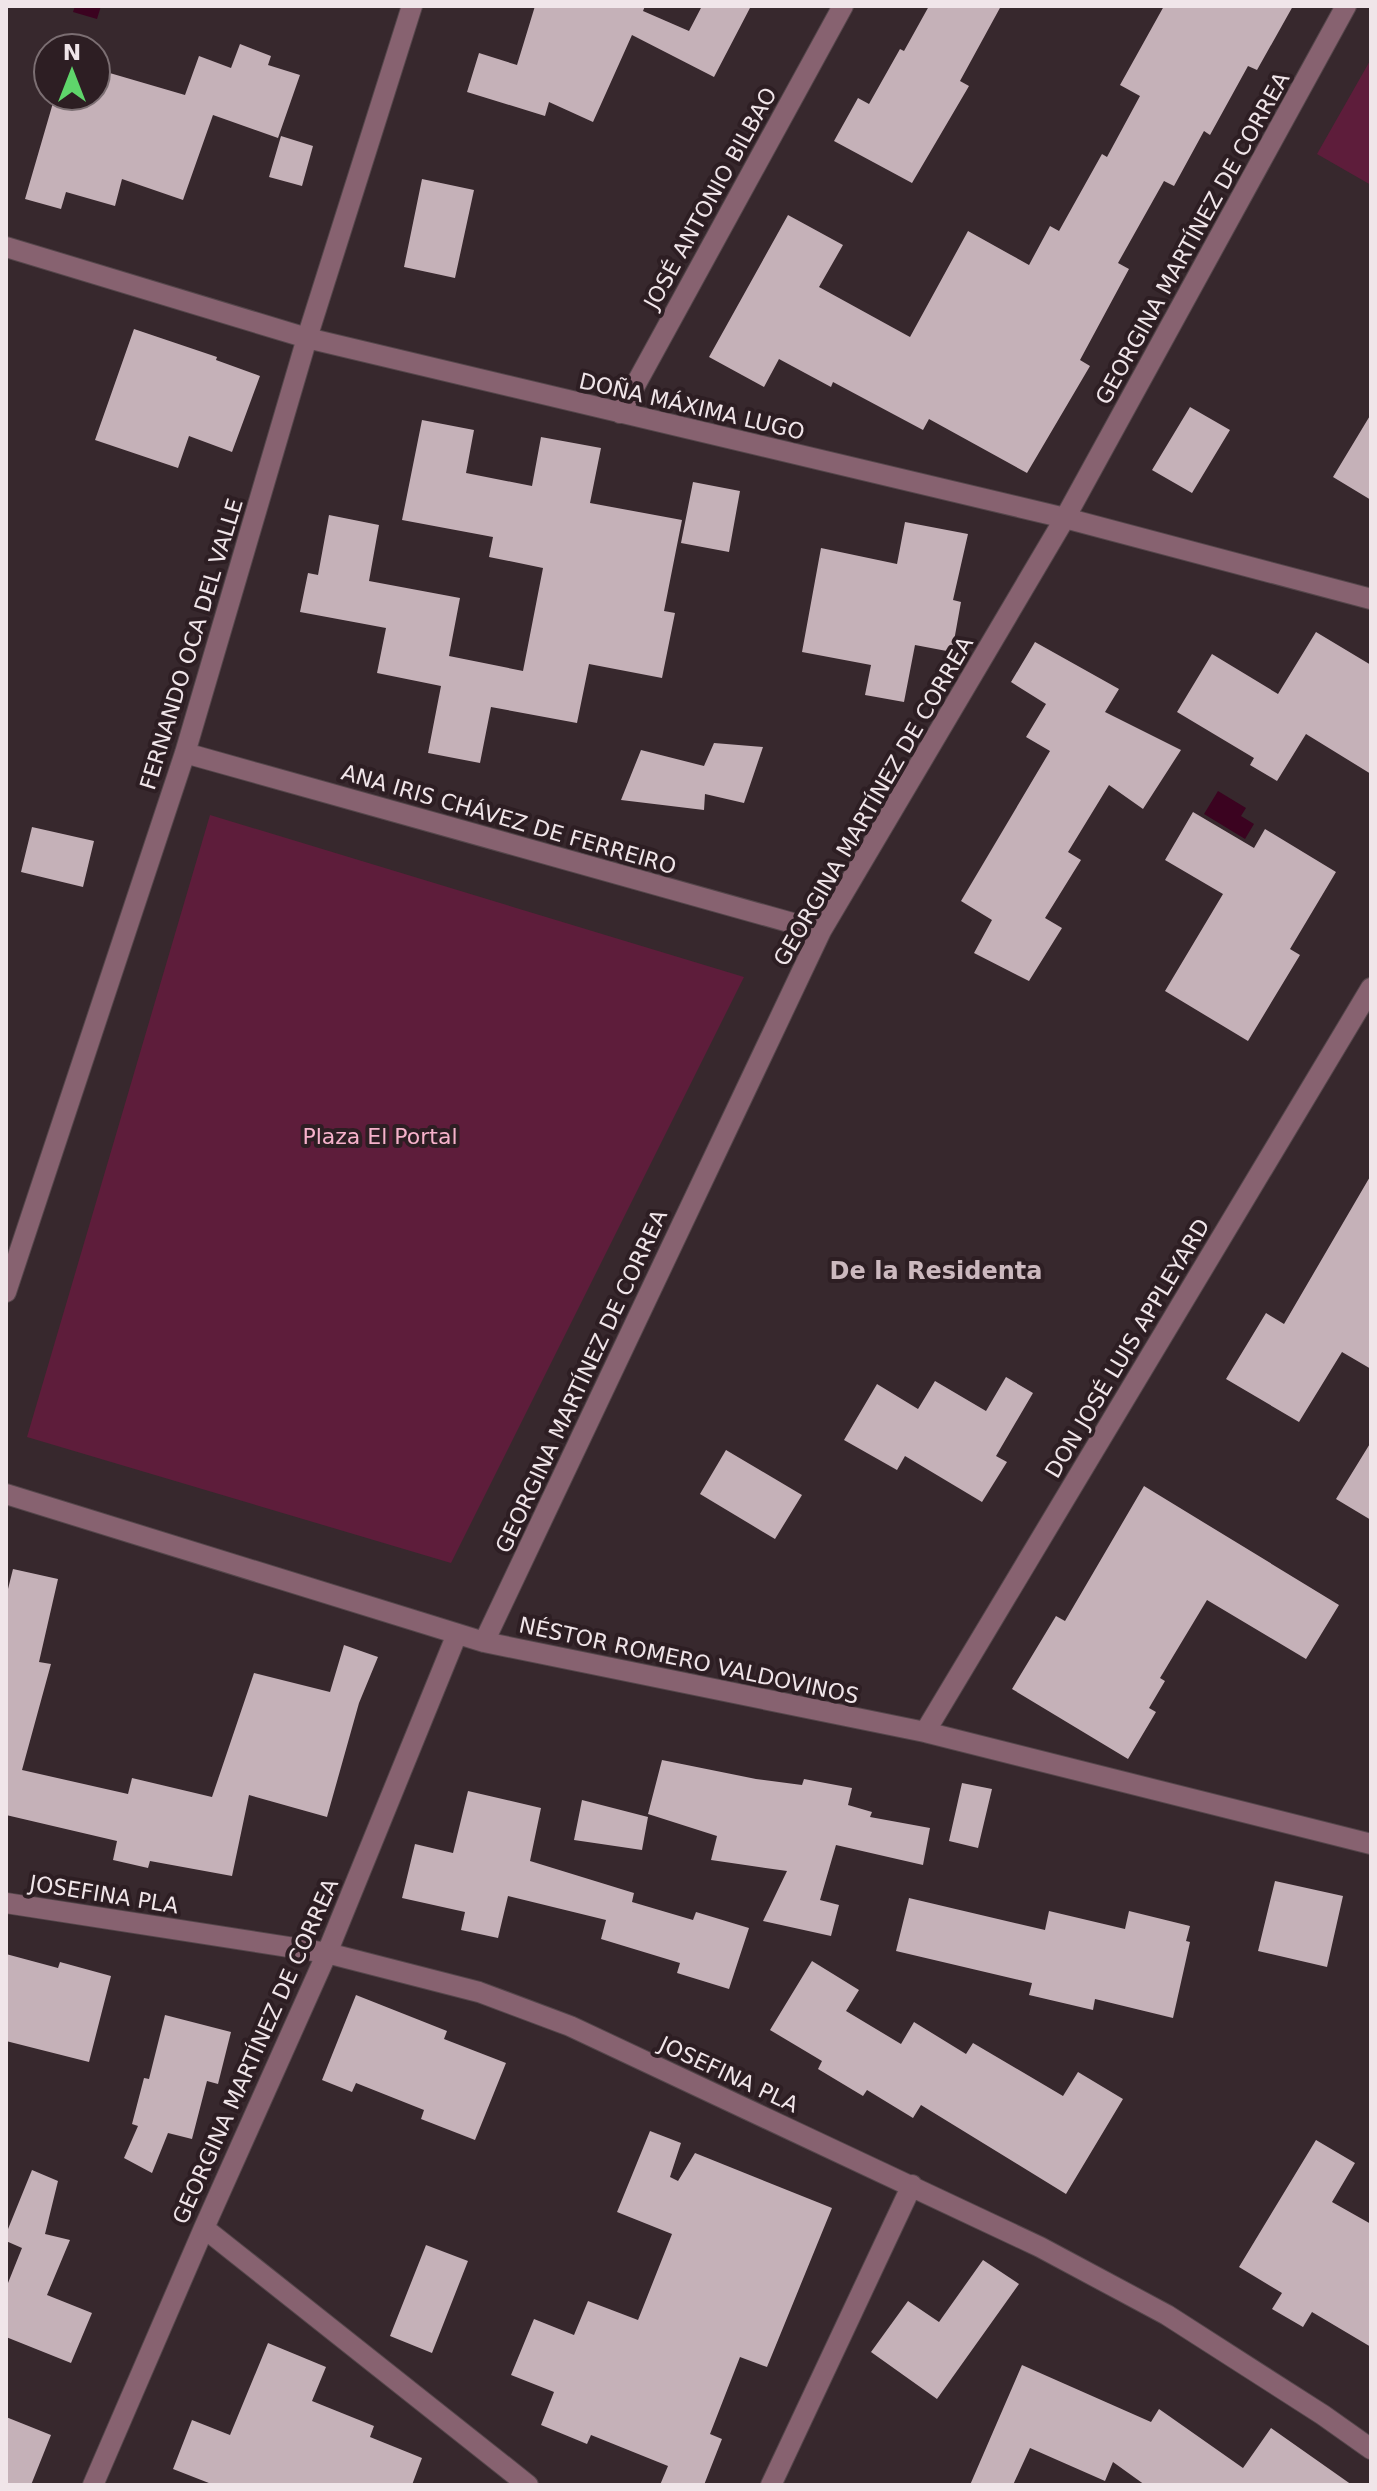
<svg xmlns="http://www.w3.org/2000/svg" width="1377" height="2491" viewBox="0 0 1377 2491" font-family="'DejaVu Sans',sans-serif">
  <rect width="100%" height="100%" fill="#37282d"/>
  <path fill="#5e1d3b" d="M1371,59V185L1317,154Z
    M210,815L744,977L451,1563L27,1437Z"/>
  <path fill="#3b0320" d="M75,6H101L97,19L73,12Z
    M1218,791L1246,808L1241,816L1254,824L1245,839L1204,814Z"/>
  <path fill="#c5b1b8" d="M535,6H645L643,11L689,31L702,6H751L714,77L632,35L593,122L549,102L545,116L467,92L479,53L517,65Z
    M929,6H1001L960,81L969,86L912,183L834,141L858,98L869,104L900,49L904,51Z
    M1164,6H1293L1257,70L1248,66L1210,135L1204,131L1174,186L1164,181L1118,263L1129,269L1080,360L1090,366L1027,473L929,419L923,430L833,382L831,387L779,359L764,387L709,357L788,215L843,245L819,287L910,337L968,231L1029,265L1050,226L1059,231L1102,154L1107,157L1140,96L1120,85Z
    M240,44L271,56L268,65L300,75L278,138L213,115L183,200L122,179L115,206L66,192L61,209L25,199L55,96H96V69L185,95L199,56L231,68Z
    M281,136L313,146L302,186L269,177Z
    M422,179L474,190L455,278L404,267Z
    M134,329L217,357L216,360L260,376L232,452L189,436L178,468L95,440Z
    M1190,407L1230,430L1192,493L1152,470Z
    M1371,414V500L1333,477Z
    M422,420L474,430L466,473L532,486L541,437L601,448L590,503L682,520L664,611L675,613L662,678L589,664L577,723L491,707L480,763L428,753L441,686L377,673L386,628L300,612L308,573L318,575L329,515L379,525L369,581L460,598L449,656L523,671L543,568L489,557L493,537L402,520Z
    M693,482L740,491L729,552L681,543Z
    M905,522L968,534L953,600L961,602L952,652L915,645L904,702L865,695L871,665L802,652L821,548L897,564Z
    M1316,632L1371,665V774L1306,734L1277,781L1250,765L1254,758L1177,712L1212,654L1278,694Z
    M1035,642L1119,689L1105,712L1181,750L1143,809L1109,785L1068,852L1081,860L1045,918L1062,928L1029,981L974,953L992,920L961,901L1050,751L1026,737L1046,704L1011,682Z
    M714,743L763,747L744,803L705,794L704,810L621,800L641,750L704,766Z
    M1193,812L1254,848L1265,829L1336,872L1290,949L1300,955L1248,1041L1165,991L1223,894L1165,860Z
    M32,827L94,841L83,887L21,872Z
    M1371,1175V1369L1342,1352L1299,1422L1226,1379L1266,1313L1284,1324Z
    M1006,1377L1033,1393L996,1456L1007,1462L982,1502L905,1456L897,1470L844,1440L877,1384L918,1409L935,1381L986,1411Z
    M1371,1442V1520L1336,1499Z
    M726,1450L802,1495L775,1539L700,1494Z
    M1144,1486L1339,1605L1306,1659L1207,1600L1160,1678L1165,1681L1149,1708L1156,1712L1128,1759L1012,1689L1056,1616L1065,1621Z
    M13,1569L58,1579L39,1662L51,1664L22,1770L128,1794L132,1778L212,1797L254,1673L330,1692L344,1645L378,1657L359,1703L327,1817L249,1795L232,1876L150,1861L148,1868L113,1860L117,1841L6,1815V1597Z
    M662,1760L756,1779L802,1785L804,1779L852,1788L848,1805L872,1812L870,1817L930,1828L923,1865L836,1845L820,1900L839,1905L831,1936L763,1921L787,1871L711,1860L717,1836L648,1814Z
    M962,1783L992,1789L978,1848L949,1841Z
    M468,1791L541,1808L530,1861L634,1893L632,1902L693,1920L696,1912L749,1928L729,1989L677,1973L680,1963L601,1939L606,1920L508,1896L498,1938L461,1930L465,1912L402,1898L415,1844L453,1853Z
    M582,1800L648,1817L642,1850L574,1840Z
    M1275,1881L1343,1896L1327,1967L1258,1951Z
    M909,1898L1045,1930L1049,1911L1125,1929L1129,1911L1190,1926L1186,1941L1190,1942L1173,2018L1095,1999L1093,2010L1029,1995L1032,1983L896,1951Z
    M6,1954L58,1968L60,1962L111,1976L89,2062L6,2041Z
    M812,1961L859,1990L846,2011L901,2044L914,2022L966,2054L973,2043L1063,2096L1078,2072L1123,2099L1066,2194L921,2105L913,2118L867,2090L863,2096L818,2069L822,2061L770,2030Z
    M356,1995L447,2031L444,2039L506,2063L475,2140L421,2119L424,2110L356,2083L352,2092L322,2080Z
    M165,2015L231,2032L218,2084L207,2081L192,2139L168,2133L152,2173L124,2158L138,2126L132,2124L144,2078L149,2079Z
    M650,2131L681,2143L670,2177L678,2181L695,2153L832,2208L767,2367L740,2357L710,2434L722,2439L704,2485H660L668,2466L591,2435L587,2444L541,2425L554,2392L511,2375L534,2319L574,2335L588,2301L638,2320L672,2234L617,2212Z
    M1316,2140L1355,2163L1332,2202L1371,2224V2347L1312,2312L1303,2327L1272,2309L1282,2293L1239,2267Z
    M32,2170L58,2181L45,2234L70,2240L47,2295L92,2313L71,2363L6,2337V2288L22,2248L6,2241V2234Z
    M426,2245L468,2261L432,2353L390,2336Z
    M983,2260L1019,2284L937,2399L871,2352L908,2301L939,2322Z
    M268,2343L326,2367L312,2401L374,2426L370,2437L422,2458L412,2485H214L173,2469L192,2420L230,2435Z
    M1022,2365L1151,2422L1159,2409L1243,2468L1271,2428L1352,2485H1145L1113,2462L1105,2481L1030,2448L1013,2485H970Z
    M6,2417L51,2435L31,2485H6Z"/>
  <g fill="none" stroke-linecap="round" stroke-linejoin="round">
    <defs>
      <path id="minor" d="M6,247L307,338L1065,518L1371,599
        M620,413L843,6
        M185,753L821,931
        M6,1292L185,753L307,338L412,6
        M6,1494L484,1642L925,1732L1371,1844
        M484,1642L821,931L1065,518L1346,6
        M925,1732L1371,988
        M6,1903L327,1953L479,1992L570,2026L1040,2247L1167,2315L1323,2415L1371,2449
        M204,2228L528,2485
        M93,2485L204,2228L327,1953L457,1634
        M771,2485L912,2185"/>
    </defs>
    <use href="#minor" stroke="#55464b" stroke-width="22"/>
    <use href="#minor" stroke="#876270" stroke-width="20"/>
  </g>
  <g text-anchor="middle" stroke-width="8" stroke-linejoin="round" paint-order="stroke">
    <g font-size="22" fill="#f0e5e9" stroke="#2d1e23">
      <text transform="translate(710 198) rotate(-61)" y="8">JOSÉ ANTONIO BILBAO</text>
      <text transform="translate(1192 238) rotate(-61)" y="8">GEORGINA MARTÍNEZ DE CORREA</text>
      <text transform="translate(692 406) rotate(13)" y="8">DOÑA MÁXIMA LUGO</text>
      <text transform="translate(191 644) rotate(-73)" y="8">FERNANDO OCA DEL VALLE</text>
      <text transform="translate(873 801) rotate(-60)" y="8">GEORGINA MARTÍNEZ DE CORREA</text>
      <text transform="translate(509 819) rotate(16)" y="8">ANA IRIS CHÁVEZ DE FERREIRO</text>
      <text transform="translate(1127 1348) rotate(-59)" y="8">DON JOSÉ LUIS APPLEYARD</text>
      <text transform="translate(581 1381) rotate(-65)" y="8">GEORGINA MARTÍNEZ DE CORREA</text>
      <text transform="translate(689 1660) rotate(12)" y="8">NÉSTOR ROMERO VALDOVINOS</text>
      <text transform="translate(104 1894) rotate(9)" y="8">JOSEFINA PLA</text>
      <text transform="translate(255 2051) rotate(-66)" y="8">GEORGINA MARTÍNEZ DE CORREA</text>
      <text transform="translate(729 2074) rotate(25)" y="8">JOSEFINA PLA</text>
    </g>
    <g font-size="22" fill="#f6b2cb" stroke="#2d1e23">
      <text x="380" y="1144">Plaza El Portal</text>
    </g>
    <g font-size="24" font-weight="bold" fill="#ccb9bf" stroke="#2d1e23">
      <text x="936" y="1279">De la Residenta</text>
    </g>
  </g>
  <rect width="1377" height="2491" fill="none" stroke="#f0e5e9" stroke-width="16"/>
  <g transform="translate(72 72)"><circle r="38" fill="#2d1e23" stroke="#7b6e72" stroke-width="2"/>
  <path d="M0-6L14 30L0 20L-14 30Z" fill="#5fd56b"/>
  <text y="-12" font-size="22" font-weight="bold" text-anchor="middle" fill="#f0e5e9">N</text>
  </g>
</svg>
